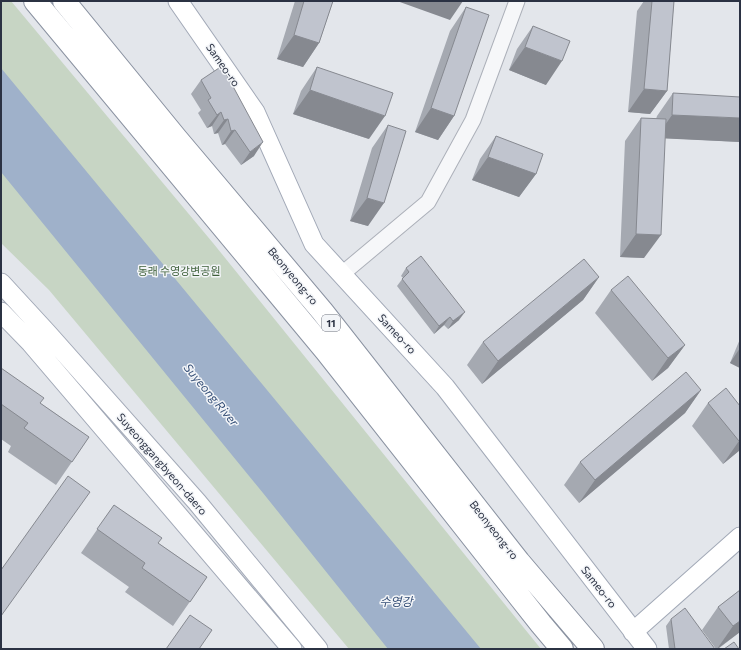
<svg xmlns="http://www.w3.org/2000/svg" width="741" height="650" viewBox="0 0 741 650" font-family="Commissioner,'Noto Sans KR',sans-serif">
  <rect width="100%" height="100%" fill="#e3e6eb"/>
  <path fill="#c7d5c4" d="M1,1H11L213,243L541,649H349L49,290L1,243Z"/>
  <path fill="#9fb1ca" d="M1,68L481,649H388L263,493L1,172Z"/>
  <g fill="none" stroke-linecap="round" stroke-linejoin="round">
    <defs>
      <path id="minor" d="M342,274L428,202L473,120L517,1"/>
      <path id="major" d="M178,1L255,112L314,244L445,387L647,649
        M1,283L47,333L197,502L318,649
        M1,312L31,343L292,649
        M633,632L740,537"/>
      <path id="highway" d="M35,1L326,351L541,624L562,649
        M64,1L176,138L322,311L519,562L593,649"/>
    </defs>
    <use href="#minor" stroke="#acb0b9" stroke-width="17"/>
    <use href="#major" stroke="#a2a9b7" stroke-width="21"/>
    <use href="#highway" stroke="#8a92a1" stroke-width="24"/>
    <use href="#minor" stroke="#f6f7f9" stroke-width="15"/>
    <use href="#major" stroke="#fff" stroke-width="19"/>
    <use href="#highway" stroke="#fff" stroke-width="22"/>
  </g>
  <path fill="#a5a9b1" d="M295,1H333L319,43L303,67L277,59Z
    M644,1H674L667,91L650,114L628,112L637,11Z
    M466,7L454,116L438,140L415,132L450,31Z
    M533,26L546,85L509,70L517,49Z
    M317,67L369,139L293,114L301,91Z
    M201,80L254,156L241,165L225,144L222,145L218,133L214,134L212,126L207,128L198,113L201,110L191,94Z
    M673,93L740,142L665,138L644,258L620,257L625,141L641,118L656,119L657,116Z
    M388,125L368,226L350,221L372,148Z
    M496,136L536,174L519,197L472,180L480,159Z
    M406,268L459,320L448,329L444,325L434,334L397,286L403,278L401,276Z
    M599,277L583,300L482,384L467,365L483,342Z
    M611,290L685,345L668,368L652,381L595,313Z
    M740,339V368L730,363Z
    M1,368L40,403L89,437L56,485L8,452L11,446L1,439Z
    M701,390L685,413L579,503L564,485L580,462Z
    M708,403L740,406V450L723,464L692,426Z
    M114,505L158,543L207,577L173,626L125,592L129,587L81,553Z
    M740,590V632L718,649H716L702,630L718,607Z
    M671,619L715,649H669L666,626Z"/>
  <path fill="#868990" d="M397,1H463L450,20Z
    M294,35L319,43L303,67L277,59Z
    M525,47L562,61L546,85L509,70Z
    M644,89L667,91L650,114L628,112Z
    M310,90L385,116L369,139L293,114Z
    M431,108L454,116L438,140L415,132Z
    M221,112L212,126L207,128L217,115Z
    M672,115L740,118V142L656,138Z
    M228,119L218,133L214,134L224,120Z
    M235,130L225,144L222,145L231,131Z
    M263,142L254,156L241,165L250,152Z
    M488,157L536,174L519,197L472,180Z
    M367,198L384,203L368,226L350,221Z
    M636,234L661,235L644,258L620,257Z
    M599,277L583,300L482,384L498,361Z
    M465,312L459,320L448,329L453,321Z
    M450,317L444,325L434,334L439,326Z
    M685,345L668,368L652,381L668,358Z
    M740,348V368L730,363Z
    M701,390L685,413L579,503L595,480Z
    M740,440V450L723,464L739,441Z
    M740,621V632L717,649L733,626Z"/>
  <path fill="#c0c4ce" stroke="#868990" d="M304,1H333L319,43L294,35Z
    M652,1H674L667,91L644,89Z
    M466,7L489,15L454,116L431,108Z
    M533,26L570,41L562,61L525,47Z
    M222,66L263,142L250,152L235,130L231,131L228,119L224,120L221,112L217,115L208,100L211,98L201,80Z
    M317,67L393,93L385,116L310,90Z
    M673,93L740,97V118L672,115Z
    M641,118L666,119L661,235L636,234Z
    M388,125L406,131L384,203L367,198Z
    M496,136L543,154L536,174L488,157Z
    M421,256L465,312L453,321L450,317L439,326L402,279L409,272L406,268Z
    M584,259L599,277L498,361L483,342Z
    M628,276L685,345L668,358L611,290Z
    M1,368L44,398L40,403L89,437L72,462L24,428L28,423L1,404Z
    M686,372L701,390L595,480L580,462Z
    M726,388L740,406V440L739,441L708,403Z
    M68,476L90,492L1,616V570Z
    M114,505L162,538L158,543L207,577L190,602L142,568L145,563L97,529Z
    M740,590V621L733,626L718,607Z
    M685,608L715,649H675L671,619Z
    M190,615L212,630L199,649H166Z
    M734,642L739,649H724Z"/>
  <g text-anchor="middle" stroke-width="3" stroke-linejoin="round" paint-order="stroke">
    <rect fill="#f3f5f8" stroke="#676c79" stroke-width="1" x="322" y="315" width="18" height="16" rx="3"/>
    <g font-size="10" font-weight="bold" fill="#2b3243">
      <text x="331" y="327">11</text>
    </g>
    <g font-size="11" fill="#2b3243" stroke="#f3f5f8">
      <text transform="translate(223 65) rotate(55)" y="4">Sameo-ro</text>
      <text transform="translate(293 276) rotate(50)" y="4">Beonyeong-ro</text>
      <text transform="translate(397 334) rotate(47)" y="4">Sameo-ro</text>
      <text transform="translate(162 464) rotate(49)" y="4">Suyeonggangbyeon-daero</text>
      <text transform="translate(494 530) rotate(52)" y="4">Beonyeong-ro</text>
      <text transform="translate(599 587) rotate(52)" y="4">Sameo-ro</text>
    </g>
    <g font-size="11" fill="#3d5f38" stroke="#f3f5f8">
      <text x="179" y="275">동래 수영강변공원</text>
    </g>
    <g font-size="12" font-style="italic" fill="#354f77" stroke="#f3f5f8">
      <text transform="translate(211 395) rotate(50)" y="4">Suyeong River</text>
      <text x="396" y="606">수영강</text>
    </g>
  </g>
  <rect width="741" height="650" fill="none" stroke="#2b3243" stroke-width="4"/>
</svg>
